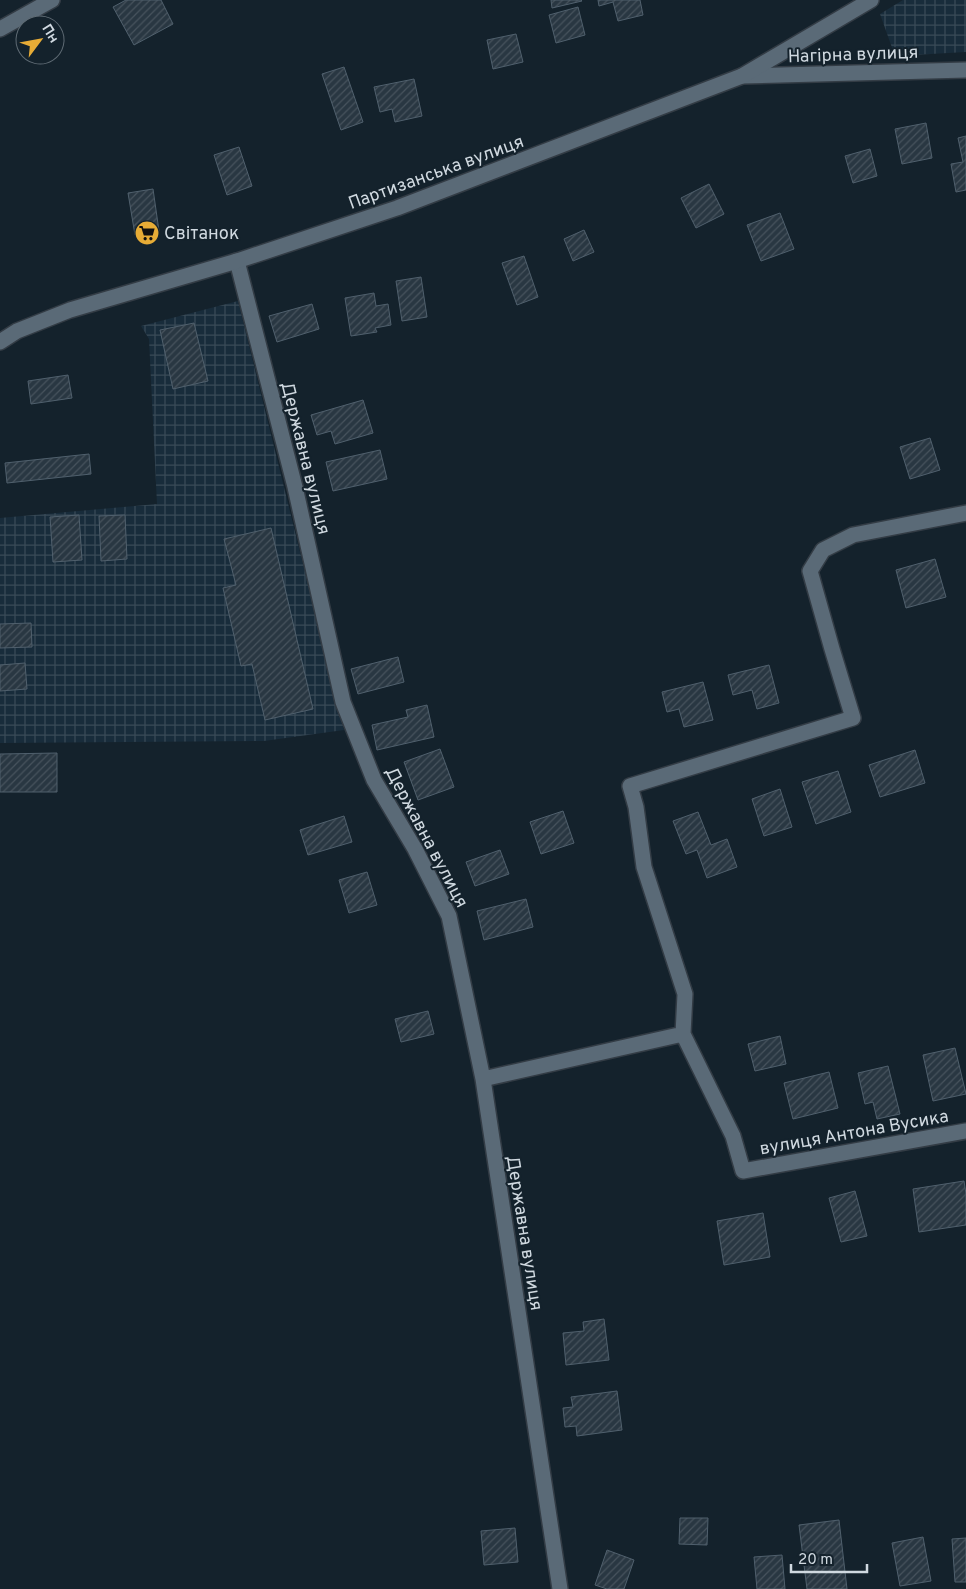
<svg xmlns="http://www.w3.org/2000/svg" width="966" height="1589" viewBox="0 0 966 1589" font-family="Overpass,sans-serif">
  <defs>
    <pattern id="industrial-grid" width="8" height="8" patternUnits="userSpaceOnUse" patternTransform="scale(1.25)"><rect width="8" height="8" fill="#182c3b"/><path d="M0 4h8M4 0v8" fill="none" stroke="#394a57"/></pattern>
    <pattern id="building-hatch" width="6" height="6" patternUnits="userSpaceOnUse" patternTransform="scale(1.25)"><rect width="6" height="6" fill="#293742"/><path d="M-1 1l2-2M0 6l6-6M5 7l2-2" fill="none" stroke="#47535d"/></pattern>
  </defs>
  <rect width="100%" height="100%" fill="#14222c"/>
  <path fill="url(#industrial-grid)" d="M903,0H966V52L895,56L880,14Z
    M238,301L344,730L264,741L0,743V518L157,504L149,339L141,326Z"/>
  <path fill="url(#building-hatch)" stroke="#50606d" d="M126,0H161L173,24L134,45L113,7Z
    M551,0H581L582,1L552,8Z
    M598,0H640L643,15L618,21L613,2L599,6Z
    M578,7L585,35L556,43L549,15Z
    M516,34L523,62L493,69L487,40Z
    M344,67L363,122L341,130L322,74Z
    M414,79L422,116L395,122L392,109L380,112L374,87Z
    M926,123L932,158L902,164L895,129Z
    M966,136V190L956,192L951,164L963,162L958,138Z
    M239,147L252,186L227,195L214,155Z
    M870,149L877,176L853,183L845,156Z
    M709,184L724,214L696,228L681,198Z
    M153,189L159,231L135,235L128,193Z
    M780,213L794,249L761,261L747,225Z
    M584,230L594,252L573,261L564,239Z
    M524,256L538,297L517,305L502,263Z
    M421,277L427,317L402,321L396,281Z
    M374,293L376,306L388,304L391,325L375,328L377,332L351,336L345,298Z
    M312,304L319,329L277,342L269,316Z
    M194,323L208,381L173,389L160,330Z
    M68,375L72,398L31,404L28,381Z
    M363,400L373,433L335,444L331,431L317,435L311,415Z
    M930,438L940,470L910,479L900,447Z
    M380,450L387,479L333,491L326,462Z
    M89,454L91,474L7,483L5,463Z
    M79,515L82,560L53,562L50,517Z
    M125,515L127,559L101,561L99,516Z
    M271,528L313,709L265,720L252,664L241,666L223,588L236,585L224,539Z
    M935,559L946,597L906,608L896,570Z
    M31,623L32,647L0,648V624Z
    M398,657L404,682L358,694L351,669Z
    M25,663L27,689L0,691V665Z
    M769,665L779,703L757,709L752,690L733,695L728,675Z
    M703,682L713,720L684,727L679,709L667,712L662,692Z
    M427,705L434,737L377,750L372,725L408,717L406,710Z
    M440,749L454,787L418,800L404,762Z
    M915,750L925,783L880,797L869,765Z
    M57,753V792H0V754Z
    M838,771L851,812L816,824L802,782Z
    M780,789L792,827L764,836L752,799Z
    M563,811L574,843L541,854L530,822Z
    M698,812L711,845L727,839L737,867L707,878L697,850L686,854L673,821Z
    M344,816L352,842L308,855L300,830Z
    M500,850L509,874L475,886L466,862Z
    M367,872L377,905L349,913L339,880Z
    M526,899L533,927L484,940L477,911Z
    M428,1011L434,1034L401,1042L395,1019Z
    M780,1036L786,1064L755,1071L748,1044Z
    M955,1048L966,1094L933,1101L923,1055Z
    M888,1066L900,1114L877,1119L873,1102L865,1104L858,1073Z
    M829,1072L838,1108L793,1119L784,1083Z
    M964,1181L966,1194V1225L919,1232L913,1189Z
    M855,1191L867,1236L841,1242L829,1198Z
    M763,1213L770,1257L724,1265L717,1221Z
    M604,1319L609,1360L566,1365L563,1333L584,1331L583,1322Z
    M617,1391L622,1430L577,1436L576,1426L565,1427L563,1408L573,1407L571,1397Z
    M680,1518H708L707,1545L679,1544Z
    M839,1520L847,1589H807L799,1525Z
    M515,1528L518,1562L484,1565L481,1531Z
    M923,1537L931,1581L900,1586L892,1543Z
    M966,1538V1582H955L952,1539Z
    M607,1550L634,1560L624,1589H607L595,1585Z
    M782,1555L785,1589H757L754,1557Z"/>
  <g fill="none" stroke-linecap="round" stroke-linejoin="round">
    <defs>
      <path id="street" d="M0,29L52,0
        M742,76L966,70
        M237,261L295,487L343,702L374,780L415,849L449,916L483,1079L560,1589
        M683,1034L685,994L644,867L636,807L630,786L853,718L832,649L810,571L823,550L853,535L966,513
        M483,1079L683,1034L733,1136L743,1171L966,1131"/>
      <path id="secondary" d="M0,342L17,331L70,310L237,261L397,208L742,76L871,0"/>
    </defs>
    <use href="#street" stroke="#333c45" stroke-width="18"/>
    <use href="#secondary" stroke="#333c45" stroke-width="18"/>
    <use href="#street" stroke="#5a6a77" stroke-width="15"/>
    <use href="#secondary" stroke="#5a6a77" stroke-width="15"/>
  </g>
  <defs>
    <symbol id="supermarket-disc" viewBox="-11 -11 22 22"><circle r="9.5" fill="#e7ac36" stroke="#14222c"/><path d="M-6-5.5h2.5l.6 2H6L4.5 2H-2.5L-4.4-4H-6ZM-1.5 3.2a1.3 1.3 0 1 0 .1 0ZM3 3.2a1.3 1.3 0 1 0 .1 0Z" fill="#111"/></symbol>
  </defs>
  <g fill-rule="evenodd">
    <use href="#supermarket-disc" x="133" y="219" width="28" height="28"/>
  </g>
  <g text-anchor="middle" stroke-width="4" stroke-linejoin="round" paint-order="stroke">
    <g font-size="18" fill="#d0d9e0" stroke="#14222c">
      <text transform="translate(853 54) rotate(-2)" y="6">Нагірна вулиця</text>
      <text transform="translate(436 172) rotate(-20)" y="6">Партизанська вулиця</text>
      <text transform="translate(306 458) rotate(76)" y="6">Державна вулиця</text>
      <text transform="translate(427 837) rotate(62)" y="6">Державна вулиця</text>
      <text transform="translate(854 1132) rotate(-10)" y="6">вулиця Антона Вусика</text>
      <text transform="translate(525 1233) rotate(81)" y="6">Державна вулиця</text>
    </g>
    <g font-size="18" fill="#d0d9e0" stroke="#14222c" text-anchor="start">
      <text x="164" y="239">Світанок</text>
    </g>
  </g>
  <g transform="translate(40 40) rotate(58)"><circle r="24" fill="#14222c" stroke="#5f6b74"/>
  <path d="M0-4L9 19L0 12L-9 19Z" fill="#e7ac36"/>
  <text y="-8" font-size="14" font-weight="bold" text-anchor="middle" fill="#d0d9e0">Пн</text>
  </g>
  <path d="M791 1564v8h76v-8" fill="none" stroke="#d0d9e0" stroke-width="2.5"/>
  <text x="798" y="1564" font-size="15" fill="#d0d9e0" stroke="#14222c" stroke-width="4" paint-order="stroke">20 m</text>
</svg>
